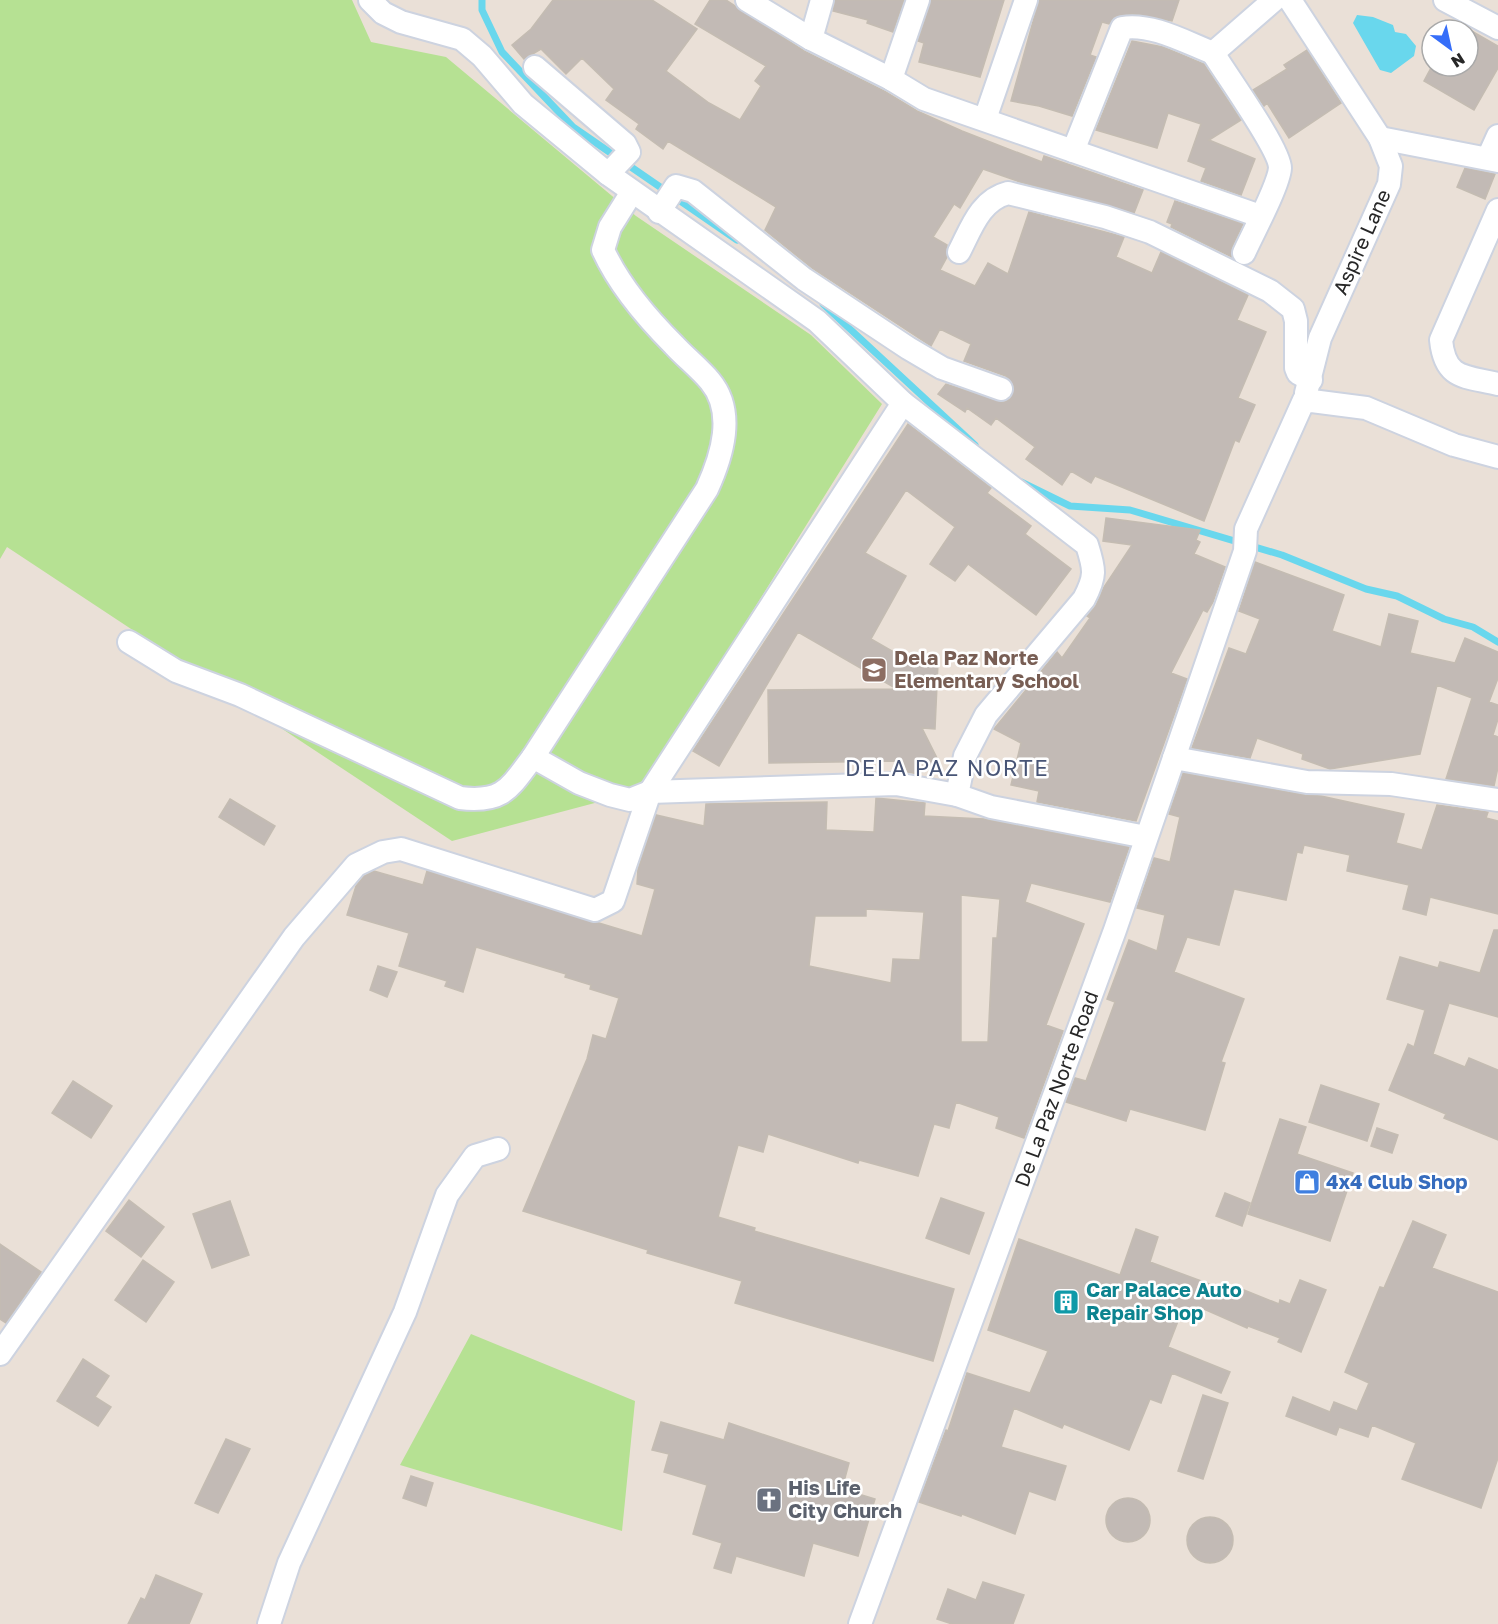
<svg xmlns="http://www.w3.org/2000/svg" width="1498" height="1624" viewBox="0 0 1498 1624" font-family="'Golos Text',sans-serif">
  <rect width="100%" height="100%" fill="#eae0d7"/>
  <path fill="#b6e193" d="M0,0H352L371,42L446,57L636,216L811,335L882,404L640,791L452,841L7,547L0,559Z
    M471,1334L635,1401L622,1531L400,1465Z"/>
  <path fill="#69d7ed" d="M1357,15L1373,17L1393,25L1395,32L1406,34L1416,46L1414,56L1391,73L1380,70L1353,23Z"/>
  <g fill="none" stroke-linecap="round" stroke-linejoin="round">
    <path stroke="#69d7ed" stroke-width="7" d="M482,0V10L502,52L573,127L737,240
      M823,304L975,445
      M1021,482L1070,506L1130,510L1282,555L1366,589L1397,596L1444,619L1473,627L1498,642"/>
  </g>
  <path fill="#c2bab5" stroke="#c4bcb2" stroke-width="1.5" fill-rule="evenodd" d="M553,0H652L697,29L666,71L709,103L740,120L761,86L755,81L766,66L695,24L710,0H726L804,51L884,91L917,111L962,131L1042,162L1044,156L1143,190L1134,213L1020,182L983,169L960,208L954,204L933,237L947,245V257L940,270L975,286L988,263L1008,274L1029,212L1124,237L1116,257L1152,273L1161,252L1248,295L1237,320L1266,332L1238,398L1255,405L1239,442L1235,440L1204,521L1095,476L1091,483L1071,471L1062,485L1026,459L1035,447L996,418L991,425L967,408L965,412L938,394L946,384L1003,402L1010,399L1014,387L1006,376L964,361L971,344L940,329L931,346L812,268L765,230L776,207L668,141L663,149L636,129L639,124L606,100L614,89L582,58L566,74L541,49L524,59L512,45L531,29Z
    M835,0H904L893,32L867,23L868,20L833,11Z
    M931,0H1004L980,77L919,62L924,43L918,41Z
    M1039,0H1179L1172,21L1133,14L1115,17L1109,24L1102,22L1090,55L1096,57L1072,116L1039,106L1011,101Z
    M1468,29L1498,46V68L1474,110L1424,81L1432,66H1468Z
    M1132,41L1163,47L1204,64L1241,120L1209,140L1255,159L1241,195L1201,181L1206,168L1188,161L1201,124L1168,113L1157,148L1096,130Z
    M1307,50L1341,103L1289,138L1267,103L1264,106L1253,90L1287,69L1284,65Z
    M1465,168L1495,174L1485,199L1457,187Z
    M1175,201L1243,224L1232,247V257L1171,227L1172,224L1167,222Z
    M908,424L991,488L987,493L1031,526L1025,534L1071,569L1036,615L968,564L955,581L930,564L955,527L906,490L865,553L906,576L871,639L911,662L938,663L935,729L922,728L940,764L918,774L908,772L902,761L769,763L768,690L897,689L798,632L719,766L693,751Z
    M1106,518L1200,530L1196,540L1200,542L1194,554L1225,567L1213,602L1207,612L1203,610L1171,673L1187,679L1136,821L1037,802L1039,791L1011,785L1021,743L994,729L1057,652L1062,658L1090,618L1087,616L1096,605L1104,587L1132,545L1103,541Z
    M1255,562L1344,595L1332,631L1381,647L1389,614L1418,621L1410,653L1455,663L1465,638L1498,652V678L1489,702L1498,705V719L1493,735L1498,737V767L1494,786L1446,779L1472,698L1437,685L1420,754L1330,769L1302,759L1303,754L1257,738L1250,758L1192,748L1229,648L1246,654L1260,619L1239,611Z
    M1183,773L1305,795L1321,796L1404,814L1396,843L1422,850L1437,805L1488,812L1486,818L1498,821V914L1430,897L1426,915L1403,909L1409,885L1347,871L1350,855L1304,845L1302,853L1297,852L1286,900L1234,889L1219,945L1187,937L1174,972L1244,999L1221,1062L1225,1063L1205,1130L1130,1109L1126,1121L1066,1102L1075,1078L1086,1081L1115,1002L1107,999L1129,940L1157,951L1165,915L1137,908L1154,858L1170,862L1180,817L1169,814Z
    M876,798L925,803L924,816L984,819L1129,847L1110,902L1031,883L1025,902L1084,924L1046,1025L1063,1031L1024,1138L996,1128L999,1117L956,1102L949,1128L934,1124L918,1176L859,1160L858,1163L768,1134L763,1152L738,1145L718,1217L755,1228L754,1231L954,1289L933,1361L735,1303L742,1281L647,1253L648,1250L523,1211L587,1059L593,1035L606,1039L619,998L590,989L591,985L565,977L566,974L476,947L463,992L445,986L447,981L399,966L409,933L347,915L356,886L364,876L374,871L423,885L427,871L642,936L655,889L637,884L638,869L656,815L704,826L706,804L827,802L826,830L874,832ZM961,895L1000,899L997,938H993L988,1042H961ZM866,909L924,912L920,960L893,959L891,983L809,966L815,916H866Z
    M230,799L275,826L264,845L219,817Z
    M1494,930H1498V1017L1449,1003L1433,1054L1465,1067L1469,1058L1498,1070V1140L1444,1118L1446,1114L1389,1090L1408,1044L1414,1047L1425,1010L1387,999L1400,957L1438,968L1440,962L1480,973Z
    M378,966L397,972L387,997L370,990Z
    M73,1081L112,1106L91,1138L52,1113Z
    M1321,1085L1379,1104L1367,1141L1309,1122Z
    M1280,1119L1306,1127L1297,1154L1353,1173L1330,1241L1248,1214Z
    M1377,1128L1398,1135L1392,1153L1371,1146Z
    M1225,1193L1250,1203L1242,1226L1216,1216Z
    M941,1198L984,1213L969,1254L926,1238Z
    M129,1200L164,1227L141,1257L106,1231Z
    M230,1201L249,1255L212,1268L193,1214Z
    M1413,1221L1446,1235L1432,1268L1498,1292V1458L1481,1508L1402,1479L1416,1443L1372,1425L1368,1437L1339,1427L1336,1435L1286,1416L1293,1397L1330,1412L1334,1402L1357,1411L1369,1383L1345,1372L1380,1287L1384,1288Z
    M1136,1229L1158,1237L1150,1262L1231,1292L1234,1286L1279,1304L1280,1300L1290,1304L1300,1280L1326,1290L1301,1352L1278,1342L1280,1338L1248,1326L1247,1328L1197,1306L1192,1320L1180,1316L1168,1347L1230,1372L1221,1393L1172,1373L1161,1403L1150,1399L1129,1450L1064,1424L1062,1428L1014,1408L1001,1447L1066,1466L1055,1500L1029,1491L1015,1534L962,1514L961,1516L919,1502L946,1430L948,1431L967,1373L1030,1393L1048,1351L988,1330L1019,1239L1120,1275Z
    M0,1244L41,1272L6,1323L0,1319Z
    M143,1260L174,1282L146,1322L115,1300Z
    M83,1359L109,1376L95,1397L111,1407L98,1426L57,1401Z
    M1203,1395L1228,1403L1203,1479L1178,1471Z
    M661,1422L724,1440L729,1423L849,1463L842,1489L875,1499L858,1556L813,1543L804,1576L736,1556L731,1573L714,1568L722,1543L693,1534L707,1485L664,1472L669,1454L652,1450Z
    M226,1439L250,1449L218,1513L195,1503Z
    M411,1476L433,1483L426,1506L403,1498Z
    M1106 1520a22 22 0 1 1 44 0a22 22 0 1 1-44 0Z
    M1187 1540a23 23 0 1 1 46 0a23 23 0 1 1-46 0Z
    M156,1575L202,1594L189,1624H128L141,1598L145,1600Z
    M983,1582L1024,1595L1013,1624H952L937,1619L948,1589L976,1600Z"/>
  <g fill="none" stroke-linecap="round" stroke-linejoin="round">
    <defs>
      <g id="minor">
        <path d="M370,0L383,13L401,22L462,39L482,56L523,104L608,174L817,321L903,403L1087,545C1095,570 1096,576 1084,599L986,715L965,756L957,795"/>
        <path d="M747,0L811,39L891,79L924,99L1260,216"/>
        <path d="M1290,0L1380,138L1391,166L1389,184L1320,338L1306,393"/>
        <path d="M1445,0L1498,28"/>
        <path d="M811,39L822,0"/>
        <path d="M1213,53C1225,73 1280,149 1280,168C1279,185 1252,235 1244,253"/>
        <path d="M535,67L625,144L629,152L608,174"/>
        <path d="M891,79L918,0"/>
        <path d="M985,119L1026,0"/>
        <path d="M1380,138L1498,161"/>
        <path d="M1073,151L1122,28C1152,23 1185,42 1213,53L1274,0"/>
        <path d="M1488,158L1498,136"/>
        <path d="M1498,210L1441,340C1445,380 1465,376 1498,384"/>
        <path d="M659,212L676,186L693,191L804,279L908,348L942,368L1001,389"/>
        <path d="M959,252C971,229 980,200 1008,193L1105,217L1150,232L1270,291L1293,309L1296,321V368L1298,373L1311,380"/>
        <path d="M129,642L176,671L240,695L460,798C503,803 509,789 533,757L579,783L610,795L630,800L650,792L896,784L957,795L991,807L1146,837"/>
        <path d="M533,757L707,489C722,456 736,412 710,381C699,368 685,357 674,345C647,318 619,285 603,250L610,227L632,192"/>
        <path d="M1174,758L1307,782L1391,784L1498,800"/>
        <path d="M0,1354L294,937L356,865L383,852L401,849L595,910L613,901L650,792L903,403"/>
        <path d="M269,1624L289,1563L405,1312L447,1195L475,1156L498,1149"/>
        <path id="s1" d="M860,1624L1115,930L1245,551L1246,529L1304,400L1366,408L1454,445L1498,457"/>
      </g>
    </defs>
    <use href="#minor" stroke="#cdd3e0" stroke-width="26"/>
    <use href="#minor" stroke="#fff" stroke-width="22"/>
  </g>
  <defs>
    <symbol id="school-square" viewBox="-11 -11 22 22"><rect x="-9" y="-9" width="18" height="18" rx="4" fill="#8d6e63" stroke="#fff"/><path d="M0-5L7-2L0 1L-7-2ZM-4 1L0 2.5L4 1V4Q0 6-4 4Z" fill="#fff"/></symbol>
    <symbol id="shop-square" viewBox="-11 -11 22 22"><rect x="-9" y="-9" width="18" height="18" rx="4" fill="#3f7fe0" stroke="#fff"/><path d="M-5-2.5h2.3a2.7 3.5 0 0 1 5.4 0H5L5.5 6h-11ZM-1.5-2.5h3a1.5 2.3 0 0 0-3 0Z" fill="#fff"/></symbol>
    <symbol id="building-square" viewBox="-11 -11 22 22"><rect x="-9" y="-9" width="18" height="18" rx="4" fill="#0f9aa8" stroke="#fff"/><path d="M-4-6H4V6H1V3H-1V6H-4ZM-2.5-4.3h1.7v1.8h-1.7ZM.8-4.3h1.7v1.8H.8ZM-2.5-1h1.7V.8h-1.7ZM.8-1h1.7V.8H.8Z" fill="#fff"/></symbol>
    <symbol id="church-square" viewBox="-11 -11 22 22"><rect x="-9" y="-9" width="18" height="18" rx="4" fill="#6b7280" stroke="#fff"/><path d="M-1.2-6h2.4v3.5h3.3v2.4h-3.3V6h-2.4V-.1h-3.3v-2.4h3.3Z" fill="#fff"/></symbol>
  </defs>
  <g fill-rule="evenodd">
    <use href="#school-square" x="859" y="655" width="30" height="30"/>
    <use href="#shop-square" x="1292" y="1167" width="30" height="30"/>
    <use href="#building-square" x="1051" y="1287" width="30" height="30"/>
    <use href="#church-square" x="754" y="1485" width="30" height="30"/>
  </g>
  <g text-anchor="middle" stroke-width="5" stroke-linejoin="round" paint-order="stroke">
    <g font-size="20" fill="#272727" stroke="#fff">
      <text transform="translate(1362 242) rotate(-66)" y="7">Aspire Lane</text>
      <text dy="7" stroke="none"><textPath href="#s1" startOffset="570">De La Paz Norte Road</textPath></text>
    </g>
    <g font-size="20" font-weight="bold" fill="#785e54" stroke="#fff" text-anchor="start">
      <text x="894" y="665">Dela Paz Norte<tspan x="894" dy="23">Elementary School</tspan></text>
    </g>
    <g font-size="20" font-weight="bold" fill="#366cbe" stroke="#fff" text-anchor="start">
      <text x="1326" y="1189">4x4 Club Shop</text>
    </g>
    <g font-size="20" font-weight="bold" fill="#0d838f" stroke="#fff" text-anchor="start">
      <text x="1086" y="1297">Car Palace Auto<tspan x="1086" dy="23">Repair Shop</tspan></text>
    </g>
    <g font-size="20" font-weight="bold" fill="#5b616d" stroke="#fff" text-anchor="start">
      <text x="788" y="1495">His Life<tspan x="788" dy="23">City Church</tspan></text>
    </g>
    <g font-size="22" letter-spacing="1.5" fill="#485576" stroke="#fff">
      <text x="947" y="776">DELA PAZ NORTE</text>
    </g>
  </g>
  <g transform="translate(1450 48) rotate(147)"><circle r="28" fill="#ffffff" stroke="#a9a9a9" stroke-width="1.5"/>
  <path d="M0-4.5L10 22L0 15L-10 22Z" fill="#366ef9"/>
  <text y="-9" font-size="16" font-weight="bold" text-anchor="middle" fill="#272727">N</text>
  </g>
</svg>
